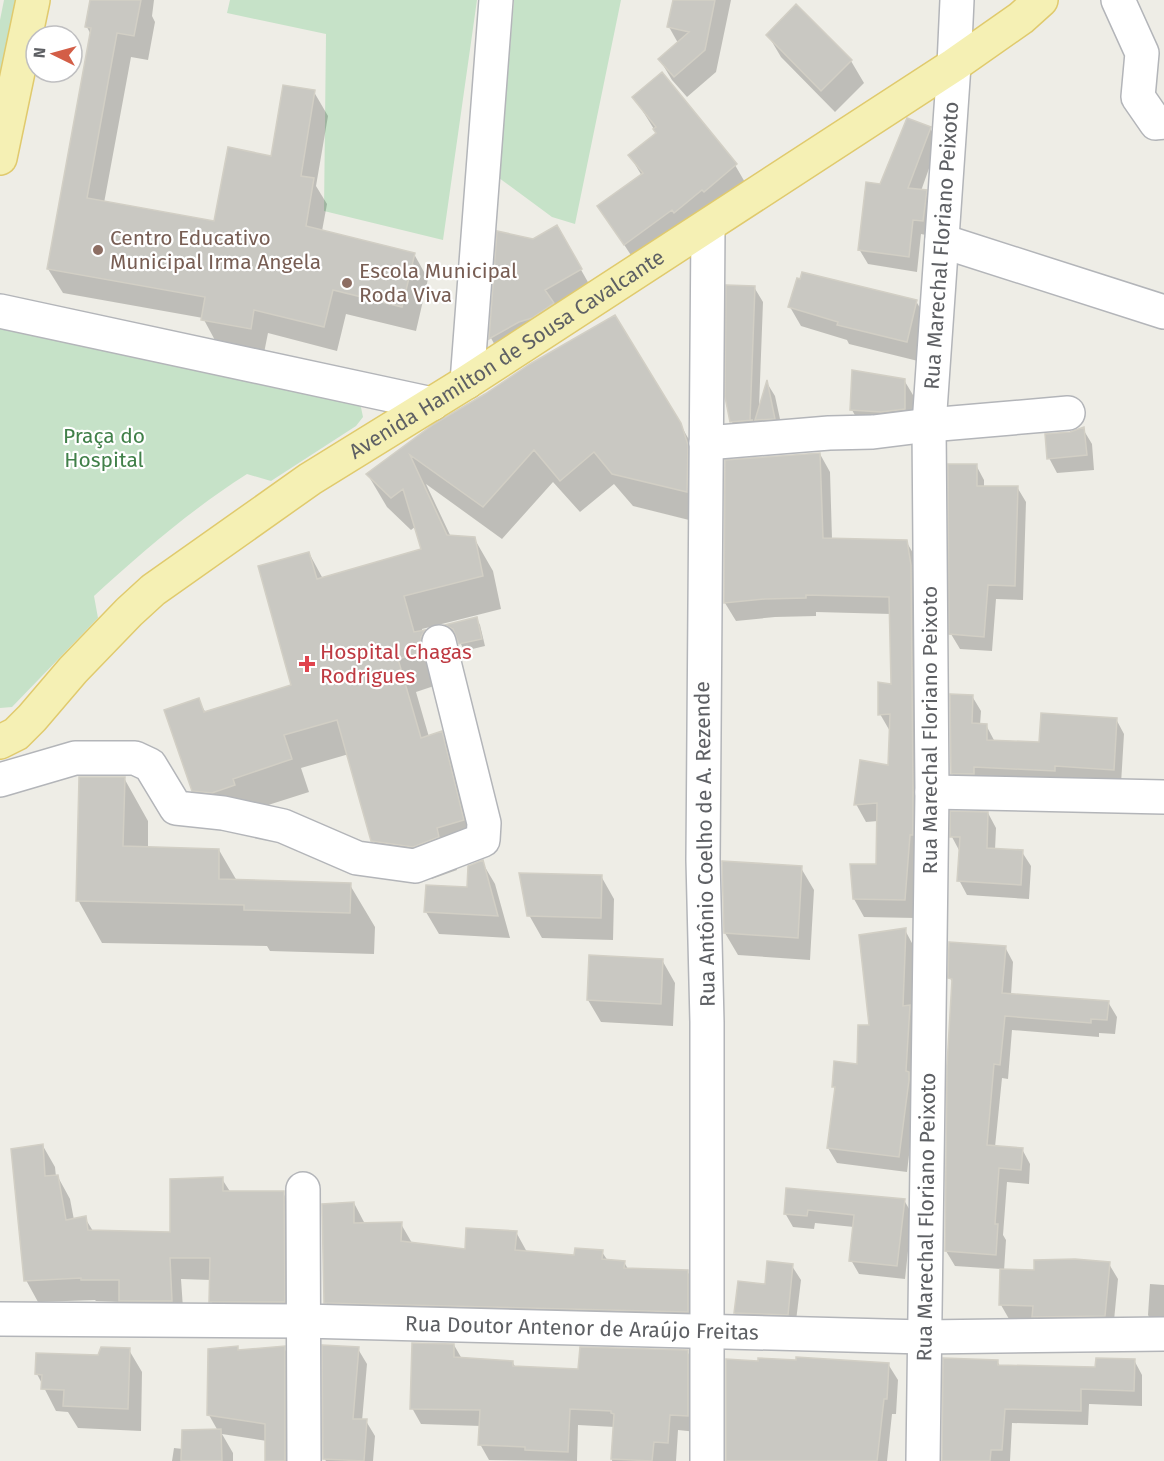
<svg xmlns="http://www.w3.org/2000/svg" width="1164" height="1461" viewBox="0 0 1164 1461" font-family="'Fira Sans',sans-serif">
  <rect width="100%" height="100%" fill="#eeede6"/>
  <path fill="#c6e2c8" d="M4,0H21L0,105V20Z
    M230,0H477L443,240L324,211L326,34L227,13Z
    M514,0H621L575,224L552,217L499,178Z
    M0,325L359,398L363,417L356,426L271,481L247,474C192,509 142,552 94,596L98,618L12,707L0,708Z"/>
  <path fill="#0003" d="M91,0H154L152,16L155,22L148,60L131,57L104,203L215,223L272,158L314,92L328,116L316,186L327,204L322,231L414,254L428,279L416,331L346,314L337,351L268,333L264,353L217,344L203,318L63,293L48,269L91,35L87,27Z
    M674,0H731L716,72L687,97L672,80L660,60L678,43L669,27Z
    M768,35L851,61L864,83L835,112L781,57Z
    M634,97L735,165L746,184L636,263L599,206L642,176L630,156L657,134Z
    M930,128L938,143L921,191H926L934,206L931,236L921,234L917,272L868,264L859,249L881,186Z
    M557,227L589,284L553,305L561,319L499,353L491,338L499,232L534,241Z
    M754,287L763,302L759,408L767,383L775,396L783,433L740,437L732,422Z
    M916,301L927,320L918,361L849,344L847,340L801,326L790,307Z
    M904,380L913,395V424H860L852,410Z
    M680,424L699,457L705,524L633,506L614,484L580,512L553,482L502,539L426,484L451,537L474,538L493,571L501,609L422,629V632L424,631L443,664L440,684L416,692L429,737L441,733L460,766L482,853L454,861L457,870L432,879L392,873L373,840L349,754L301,768L309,792L212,823L193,790L198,700L206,713L293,686L309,553L323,579L422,550L416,526L411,530L387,507L368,475L435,425Z
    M1083,429L1092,444L1094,470L1057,473L1049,458L1070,433Z
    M820,454L830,472L832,539L906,541L917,560L921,585L915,918L864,917L854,899L877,866L878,821L866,822L856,804L889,766L891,733L880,714L892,686L891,614L816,612V616L775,617L736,621L725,603Z
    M976,465L984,480V488L1017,487L1026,502L1023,600L996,599L992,651L960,649L951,634Z
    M476,618L480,625L485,646L464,651L457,635L451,632L448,626Z
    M972,696L981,711L980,725H986L995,742L1041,744L1116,719L1124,734L1121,784L960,788L952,773Z
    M124,778L148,821V848L219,850L237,881L350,885L375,927L374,954L270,951L267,946L102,943L78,900Z
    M988,813L996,828L995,850L1022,852L1031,866L1029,899L967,895L959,880L960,852L952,837Z
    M482,862L495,884L510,938L439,934L426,912L468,889Z
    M801,868L814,890L810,960L738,955L725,933Z
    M601,876L614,899L613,940L542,938L529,915Z
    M905,930L913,945L912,1010L918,1021L917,1088L907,1172L837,1163L828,1148L836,1091L834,1087L836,1062L859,1066Z
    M1005,947L1013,962L1011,995L1108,1002L1117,1017L1115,1034L1099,1033V1037L1012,1030L1008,1079L1002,1078L995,1147L1022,1149L1030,1164L1029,1184L1007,1182L1003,1235L1006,1240L1004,1271L1035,1272L1109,1264L1118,1279L1113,1331L1009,1319L1001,1305V1269L955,1266L946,1251L954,985L950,978Z
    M662,960L675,983L673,1026L601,1022L588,1000Z
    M43,1146L55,1167L56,1177H58L70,1199L74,1220L85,1218L93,1231L172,1233L222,1179L231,1193H283L296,1215L297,1324L224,1323L211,1301V1280L181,1279L184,1323H134L121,1302L96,1301L95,1300L38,1302L26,1280Z
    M788,1190L904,1200L912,1214L905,1279L859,1274L851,1260L854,1227L815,1223L814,1229L793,1227L785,1213Z
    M354,1203L365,1224H401L412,1243L466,1251L516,1232L527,1252L576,1257L602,1252L608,1261L624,1262L628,1269L687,1271L699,1290V1331L337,1322L326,1302Z
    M792,1266L801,1280L795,1329L744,1328L735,1313Z
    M1150,1284L1164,1285V1334H1159L1148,1315Z
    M454,1345L462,1359L513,1363L516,1368L580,1371L687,1351L696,1367L697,1432L678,1430L676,1461H612L615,1427L578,1425L577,1461L489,1460L480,1444L481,1426L421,1424L412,1408Z
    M237,1348L239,1351L284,1348L295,1367V1461H267V1441L222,1434L233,1453V1461H172L174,1448L183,1449L218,1431L209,1415Z
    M358,1349L367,1364L362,1421H366L375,1436L373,1461H326L324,1458Z
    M129,1350L142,1372L141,1431L78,1428L68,1412L56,1411L37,1374Z
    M1134,1360L1142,1375V1406L1089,1404L1088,1425L1012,1423L1010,1461H943L997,1361L1000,1366L1097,1369Z
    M888,1364L898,1380L896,1414H892L887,1461H727Z"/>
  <path fill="#c9c8c2" stroke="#d2cfc5" stroke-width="1.5" d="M90,0H141L134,36L117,33L87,198L214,221L228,147L271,156L283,85L315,90L301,176L314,178L306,226L415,253L402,307L333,290L324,327L254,310L251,329L201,320L205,297L47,269L91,28L85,27Z
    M673,0H715L705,50L674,77L658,59L689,32L667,27Z
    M796,4L852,60L821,91L766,35Z
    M662,72L737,164L704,192L702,190L674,213L672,210L624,245L597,206L643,173L628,155L656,133L653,129L656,127L632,97Z
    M907,118L931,127L908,188L927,190L923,221L913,220L909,257L858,250L866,182L880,184Z
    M557,225L582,269L545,290L554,303L532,318L519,322L489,339L497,231L533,239Z
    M802,272L917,300L907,342L837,325L838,322L788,307L797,278L800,279Z
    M726,285L755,286L750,420H753L730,422L725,397Z
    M615,315L681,423L688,445L687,492L612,474L594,452L560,481L534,450L483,507L410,455L447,535L475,537L483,576L404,596L414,632L425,630L421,637L422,652L398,659L421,738L442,731L464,820L437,828L439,837L413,847L371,841L337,720L284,735L292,759L233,779L235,785L212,793L192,791L164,710L199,698L204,712L291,685L258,566L309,552L317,579L421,549L403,489L391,498L366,474L434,424L485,394L530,364Z
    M852,370L905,379V409L881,412L850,410Z
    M767,380L775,419L755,420Z
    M1084,427L1087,455L1047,459L1045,434L1070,432Z
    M820,453L823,538L907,540L911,565L913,792V835H910L905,900L853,899L850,864H876L877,803L854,805L860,760L888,765L890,714L878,715V682L891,684L889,597L806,595V598L765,599L724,603L725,460Z
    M948,464H977V486H1018L1015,586L988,585L984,637L949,634Z
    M477,617L482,639L459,644L453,629L445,625Z
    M950,694L973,695L972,723L987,724V740L1039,742L1041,713L1117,718L1114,770L1055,766V771L974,767V774H951Z
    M79,777H125L123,846L219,849V879L351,883L350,913L244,910V905L76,901Z
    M950,811L988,812L987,848L1023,850L1021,885L957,881L960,837H950Z
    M483,860L498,916L424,912L426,885L467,887L468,866Z
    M722,861L802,866L798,938L724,933Z
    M519,873L602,875L601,918L527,916Z
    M906,928L903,1006L910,1005L906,1071L909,1072V1080L899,1157L827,1148L835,1087H832L834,1061L857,1064L858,1025H869L859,935Z
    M949,942L1006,946L1002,993L1109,1001L1107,1020L1091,1019V1023L1005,1016L1000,1065L994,1064L987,1145L1023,1148L1021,1170L999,1168L995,1224H998L996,1255L945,1251L947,1066L952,979L948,978Z
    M589,955L663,959L661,1004L587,1000Z
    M43,1144L45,1176L58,1175L66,1220L86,1216L88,1230L170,1232V1179L223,1177V1191H284L285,1302H209L210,1258H170L172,1301H119V1280H81V1278L24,1281L11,1149Z
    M786,1188L905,1199L897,1266L849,1261L854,1215L808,1210L807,1216L784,1214Z
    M354,1202V1223L402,1222L401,1241L465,1249L466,1228L517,1231L515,1250L574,1255L575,1248L603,1250L602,1259L625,1261L624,1268L688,1270V1312L324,1303L322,1204Z
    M1075,1259L1110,1262L1105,1316L1032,1317L1033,1306L999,1305L1000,1269L1034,1270V1260Z
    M767,1261L793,1264L788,1315L734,1313L738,1281L765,1284Z
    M412,1343L454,1344V1357L513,1361V1366L578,1369L580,1347L688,1350V1416L670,1415L668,1443L654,1442L652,1461L611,1459L614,1414L611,1413V1411L570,1409L568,1452L525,1450V1447L478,1445L480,1410L410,1409Z
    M322,1345L359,1347L353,1419H367L364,1461L323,1459Z
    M238,1346V1350L285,1346V1461H265V1424L207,1415L208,1349Z
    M101,1347L130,1348L128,1409L63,1406L64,1390L41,1389L42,1375L35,1374L36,1353L98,1355Z
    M796,1357L889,1363L887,1399H884L877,1461H726V1359L758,1361V1358L796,1360Z
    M943,1358L998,1360V1365L1095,1367L1096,1358L1135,1359L1134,1391L1081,1389V1411L1005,1409L1002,1450H991L990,1461H942Z
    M221,1429L222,1461H181L182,1430Z"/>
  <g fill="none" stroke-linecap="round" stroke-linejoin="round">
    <defs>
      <g id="minor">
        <path d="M1118,0L1142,53L1138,97L1156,123L1164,122"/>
        <path d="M942,241L1164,312"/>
        <path d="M0,311L432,404"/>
        <path d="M467,382L496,0"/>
        <path d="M706,443L829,433L873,432L929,425L1068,413"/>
        <path d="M0,780L75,758H135L150,765L176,808L223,813L283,826L357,858L415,866L483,840L484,823L439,642"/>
        <path d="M932,792L1164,797"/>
        <path d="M303,1189L304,1461"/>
        <path id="s1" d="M0,1319L303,1321L924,1337L1164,1334"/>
        <path d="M707,1461V1022L703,860L708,227"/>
        <path id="s2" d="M923,1461L932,792L929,425L954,65L957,0"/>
      </g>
      <g id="major">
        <path d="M0,158L33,0"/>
        <path id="s3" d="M0,742L16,734L32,718L73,670L129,612L153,590L310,479L467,382L954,65L1021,18L1041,0"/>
      </g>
    </defs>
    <use href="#minor" stroke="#b3b5b9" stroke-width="36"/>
    <use href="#major" stroke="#e0ca6d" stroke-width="36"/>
    <use href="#minor" stroke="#fff" stroke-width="33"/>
    <use href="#major" stroke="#f5f0b4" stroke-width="33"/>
  </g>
  <g fill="#8d6e63" stroke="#fff" stroke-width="2">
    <circle cx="98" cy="250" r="6"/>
    <circle cx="347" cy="283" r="6"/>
  </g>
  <path fill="#e0444e" stroke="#fff" stroke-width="2" d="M304 655h6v6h6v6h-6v6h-6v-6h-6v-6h6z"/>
  <g text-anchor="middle" stroke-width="4.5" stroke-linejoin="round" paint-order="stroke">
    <g font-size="21" fill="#785e54" stroke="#fff" text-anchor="start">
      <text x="110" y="245">Centro Educativo<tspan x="110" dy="24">Municipal Irma Angela</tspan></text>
      <text x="359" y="278">Escola Municipal<tspan x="359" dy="24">Roda Viva</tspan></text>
    </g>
    <g font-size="21" fill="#5e6064" stroke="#fff">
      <text dy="7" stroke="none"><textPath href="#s2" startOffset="1216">Rua Marechal Floriano Peixoto</textPath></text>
      <text dy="7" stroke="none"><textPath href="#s3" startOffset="642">Avenida Hamilton de Sousa Cavalcante</textPath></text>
      <text transform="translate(930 730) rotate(-90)" y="7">Rua Marechal Floriano Peixoto</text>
      <text transform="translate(705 844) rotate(-91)" y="7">Rua Antônio Coelho de A. Rezende</text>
      <text dy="7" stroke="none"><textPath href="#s2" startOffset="244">Rua Marechal Floriano Peixoto</textPath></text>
      <text dy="7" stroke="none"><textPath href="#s1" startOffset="582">Rua Doutor Antenor de Araújo Freitas</textPath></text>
    </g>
    <g font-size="21" fill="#418049" stroke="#fff">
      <text x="104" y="443">Praça do<tspan x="104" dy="24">Hospital</tspan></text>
    </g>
    <g font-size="21" fill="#be3a42" stroke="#fff" text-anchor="start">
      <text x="320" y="659">Hospital Chagas<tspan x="320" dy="24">Rodrigues</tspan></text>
    </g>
  </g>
  <g transform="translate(54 54) rotate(275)"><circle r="28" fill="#ffffff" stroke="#bfbfc1" stroke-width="1.5"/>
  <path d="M0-4.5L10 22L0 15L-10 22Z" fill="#d35e47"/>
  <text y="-9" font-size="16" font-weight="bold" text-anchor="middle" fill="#5e6064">N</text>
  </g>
</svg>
